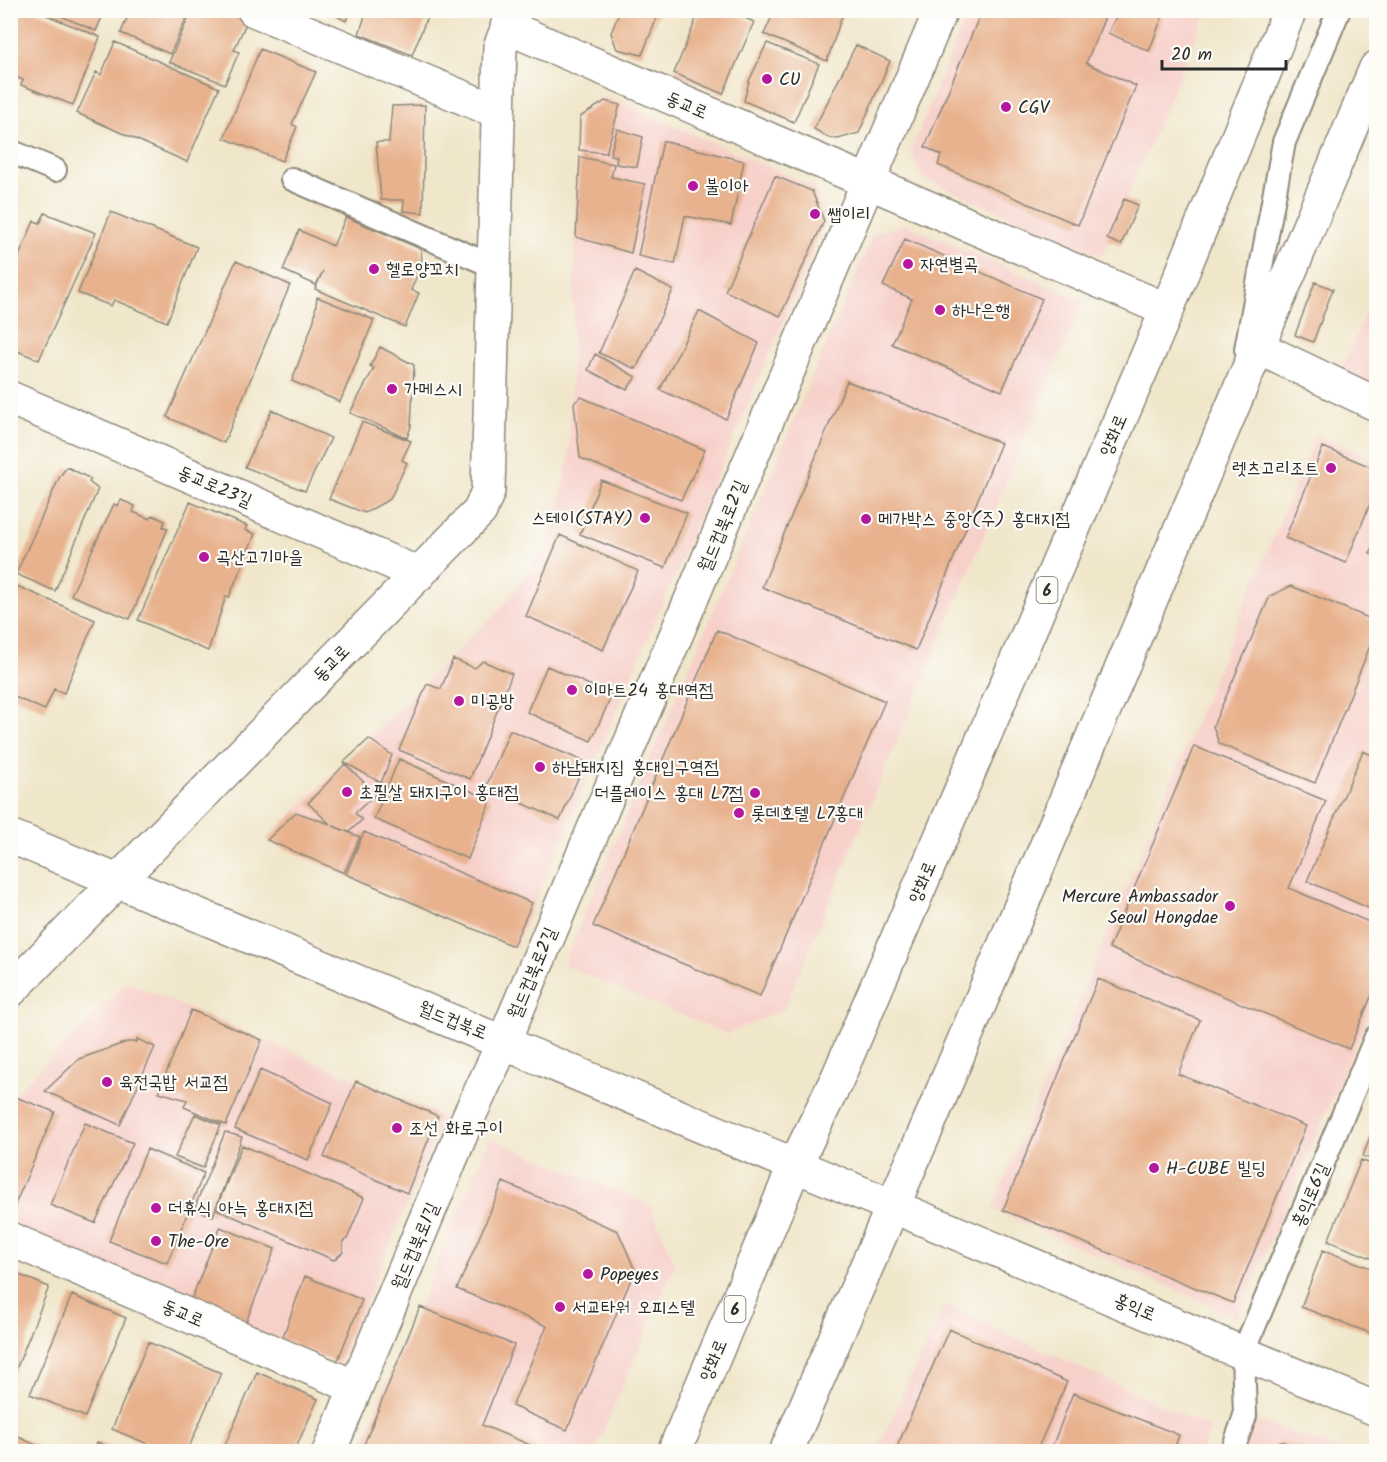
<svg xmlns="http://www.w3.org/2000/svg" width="1387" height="1462" viewBox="0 0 1387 1462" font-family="Kalam,'Poor Story',sans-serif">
  <rect width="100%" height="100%" fill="#fdfcf7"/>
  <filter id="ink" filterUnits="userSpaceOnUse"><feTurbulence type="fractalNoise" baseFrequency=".0167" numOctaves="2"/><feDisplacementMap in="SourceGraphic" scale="12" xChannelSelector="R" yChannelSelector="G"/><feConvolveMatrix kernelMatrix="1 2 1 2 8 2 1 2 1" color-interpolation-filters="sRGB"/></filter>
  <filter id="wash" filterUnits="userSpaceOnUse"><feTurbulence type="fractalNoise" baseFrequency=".008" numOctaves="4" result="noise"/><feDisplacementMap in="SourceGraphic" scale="24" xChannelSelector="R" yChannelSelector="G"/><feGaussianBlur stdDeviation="1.35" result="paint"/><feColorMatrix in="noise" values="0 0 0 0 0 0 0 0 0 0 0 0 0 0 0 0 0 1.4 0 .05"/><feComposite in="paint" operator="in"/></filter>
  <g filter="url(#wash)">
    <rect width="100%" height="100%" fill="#f0e6ca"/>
    <path fill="#f7d0ca" d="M969,11H1207L1102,256L922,178L911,150Z
      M606,97L815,187L828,217L515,948L265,840L499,610L528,572L555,526L569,457L579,115Z
      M904,224L1083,301L784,1009L727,1034L563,965L873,234Z
      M1376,289V390L1339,374Z
      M1316,435L1376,460V997L1238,1317L992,1209Z
      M127,982L444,1117L339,1365L11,1224V1098Z
      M490,1138L650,1205L675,1264L595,1451L358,1452Z
      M945,1305L1210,1428L1202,1451L876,1452Z
      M1245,1416L1340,1451L1232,1452Z"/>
    <g id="blocks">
      <path fill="#e8b28e" d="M10,10H34L100,37L73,105L21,85L23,80L10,75Z
        M47,10H105L96,31Z
        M130,10H190L170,54L121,33Z
        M192,10H223L247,21L234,50L239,52L225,84L169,62Z
        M326,10H351L346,21Z
        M367,10H430L412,55L359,34Z
        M620,10H660L642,55L617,49L611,33Z
        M700,10H726L754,22L723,94L674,73Z
        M775,10H844L827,61L764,34Z
        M982,10H1091L1105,17L1086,63L1136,86L1078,225L938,165L941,155L925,147Z
        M1109,10H1165L1149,51L1108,33L1117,15Z
        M115,42L219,88L187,162L77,113L96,72L101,75Z
        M767,43L819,64L794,122L744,101L749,81Z
        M856,45L890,61L859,133L838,139L829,138L814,129Z
        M260,49L316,72L292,124L297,127L282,161L224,138Z
        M605,101L620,105L606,153L579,150L580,117Z
        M425,105L423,213L403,211L404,200H381L376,142H389L392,106Z
        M617,129L643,137L637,167L616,164L617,156L610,155Z
        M663,141L744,161L731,225L685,216L675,264L638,256Z
        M580,157L614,164L611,177L645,184L631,253L576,237Z
        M775,176L812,191L824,221L780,316L725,291Z
        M1124,199L1138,205L1121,245L1107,239Z
        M111,212L197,247L167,322L114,300L111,306L78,293Z
        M45,213L96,233L39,360L10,348V277L34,221L40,223Z
        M346,217L421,249L422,263L411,290L419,293L405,327L315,289L323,271L316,285L283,270L299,230L333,246Z
        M905,239L1042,299L1002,391L892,344L912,299L883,286Z
        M236,261L290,285L224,443L167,417Z
        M635,271L673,290L636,369L599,353Z
        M1315,282L1333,289L1313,342L1295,335Z
        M317,297L374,320L340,402L292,381L314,320Z
        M699,311L759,343L726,419L660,390Z
        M380,347L414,365L411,426L407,438L350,413L374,368L370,366Z
        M595,354L636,377L627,390L588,370Z
        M847,381L1001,443L916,650L762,587Z
        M581,397L705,450L681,500L580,458L574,403Z
        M272,410L331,438L305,491L245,467Z
        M362,422L411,441L402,460L407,463L390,499L365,513L329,499Z
        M1323,447L1376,469V489L1346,563L1285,538Z
        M67,467L91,479L89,482L98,489L55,591L16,574L60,476Z
        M601,480L687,513L665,568L580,534Z
        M121,500L135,506L133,512L150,519L152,515L165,521L163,527L168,528L130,619L71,595L114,504L118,506Z
        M190,502L247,526L245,530L255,534L229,597L226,596L208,651L138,620Z
        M560,535L638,571L603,650L526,616Z
        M1376,540V556L1370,554Z
        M10,583L95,620L64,693L54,689L45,710L10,695Z
        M1291,586L1376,621V631L1315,783L1219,744L1213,726L1270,596Z
        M717,630L885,701L760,996L593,926Z
        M453,659L475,668L483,661L512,674L470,779L399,750L427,684L441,689Z
        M547,666L612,695L591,741L527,712Z
        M510,730L585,762L560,820L486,787Z
        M369,739L392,755L381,783L344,762Z
        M1194,746L1326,801L1289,888L1376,925V985L1349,1049L1109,948Z
        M1363,751L1376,757V902L1373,910L1307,881Z
        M399,759L491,800L468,859L374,819Z
        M345,764L376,794L355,813L362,820L349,832L333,826L360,837L344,873L267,840L296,812L330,824L308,803Z
        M364,832L532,903L513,946L346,874Z
        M1098,979L1200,1020L1178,1074L1306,1126L1233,1303L1003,1210Z
        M191,1010L262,1040L226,1125L184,1107L187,1100L159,1092Z
        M137,1039L155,1047L120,1125L45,1091L79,1059L127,1042H137Z
        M260,1070L333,1103L308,1160L235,1129Z
        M356,1081L438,1116L407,1193L324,1157Z
        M10,1095L55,1112L10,1216Z
        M195,1114L221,1125L203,1168L175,1157Z
        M1376,1120V1161L1363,1156Z
        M85,1123L133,1143L95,1223L50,1205Z
        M225,1132L242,1137L213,1216L194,1209Z
        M242,1145L364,1198L347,1239L343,1241V1252L334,1260L216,1209Z
        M147,1149L204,1173L167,1263L109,1241Z
        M1361,1160L1376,1166V1260L1328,1241Z
        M503,1182L618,1231L635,1270L567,1430L512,1406L547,1326L457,1289Z
        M220,1227L275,1249L246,1322L191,1300Z
        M1323,1250L1376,1270V1317L1370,1333L1301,1307Z
        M10,1271L49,1287L11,1382H10Z
        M305,1276L362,1300L337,1362L282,1339Z
        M72,1295L126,1318L85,1417L30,1394Z
        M420,1307L514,1345L482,1425L547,1452H361Z
        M949,1329L1067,1382L1036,1452H902L896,1449Z
        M148,1342L221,1373L187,1452H167L112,1429Z
        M257,1372L318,1399L294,1452H222Z
        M1073,1393L1179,1435L1173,1452H1050Z
        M10,1433L51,1452H10Z
        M1280,1441L1308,1451V1452H1275Z
        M97,1442L120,1451V1452H93Z"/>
    </g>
  </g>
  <g filter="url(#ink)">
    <use href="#blocks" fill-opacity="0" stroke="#8e887a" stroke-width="1.5"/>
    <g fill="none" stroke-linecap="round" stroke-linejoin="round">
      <defs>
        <path id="lane" d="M10,151L55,170
          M292,179L495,267
          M1246,349L1284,142L1339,10
          M1232,1452L1245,1416L1243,1353L1376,1037"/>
        <path id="street" d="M254,10L498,112
          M507,27L1167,310
          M1259,348L1376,404
          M10,398L419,574
          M10,1239L355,1387
          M329,1452L464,1127L504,1041L941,10"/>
        <path id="secondary" d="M10,836L1376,1409
          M10,991L480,511L488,491L500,47L515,10"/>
        <path id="primary" d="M674,1452L795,1165L838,1077L1167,310L1290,10
          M786,1452L932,1116L1376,68"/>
      </defs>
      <use href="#lane" stroke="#8e887a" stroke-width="26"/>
      <use href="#street" stroke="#8e887a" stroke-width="36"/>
      <use href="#secondary" stroke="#8e887a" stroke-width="36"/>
      <use href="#primary" stroke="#8e887a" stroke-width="36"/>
      <use href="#lane" stroke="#fff" stroke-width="22"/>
      <use href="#street" stroke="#fff" stroke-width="33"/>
      <use href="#secondary" stroke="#fff" stroke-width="33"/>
      <use href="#primary" stroke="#fff" stroke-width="33"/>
    </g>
  </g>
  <g fill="#b5179e" stroke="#fdfcf7" stroke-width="2">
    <circle cx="767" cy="79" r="6"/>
    <circle cx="1006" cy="107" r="6"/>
    <circle cx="693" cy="186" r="6"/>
    <circle cx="815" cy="214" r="6"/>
    <circle cx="908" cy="264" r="6"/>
    <circle cx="374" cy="269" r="6"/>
    <circle cx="940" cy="310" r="6"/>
    <circle cx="392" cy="389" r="6"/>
    <circle cx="1331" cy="468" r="6"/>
    <circle cx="645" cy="518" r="6"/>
    <circle cx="866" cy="519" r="6"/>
    <circle cx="204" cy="557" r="6"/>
    <circle cx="572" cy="690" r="6"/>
    <circle cx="459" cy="701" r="6"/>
    <circle cx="540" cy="767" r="6"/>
    <circle cx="347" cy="792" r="6"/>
    <circle cx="755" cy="793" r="6"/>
    <circle cx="739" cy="813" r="6"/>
    <circle cx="1230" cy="906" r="6"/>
    <circle cx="107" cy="1082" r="6"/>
    <circle cx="397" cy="1128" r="6"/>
    <circle cx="1154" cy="1168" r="6"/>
    <circle cx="156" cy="1208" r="6"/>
    <circle cx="156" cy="1241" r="6"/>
    <circle cx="588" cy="1274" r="6"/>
    <circle cx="560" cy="1307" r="6"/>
  </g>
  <g text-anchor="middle" stroke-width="4.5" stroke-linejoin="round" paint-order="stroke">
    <g fill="#fdfcf7" stroke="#6a6a68" stroke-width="1.5">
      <rect x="1036.5" y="577" width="21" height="26" rx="4.5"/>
      <rect x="724.5" y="1296" width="21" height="26" rx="4.5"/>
    </g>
    <g font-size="16" font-weight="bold" fill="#2b2b2b">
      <text x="1047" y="596">6</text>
      <text x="735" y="1315">6</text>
    </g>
    <g font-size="18" fill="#2b2b2b" stroke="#fdfcf7" text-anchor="start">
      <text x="779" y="85">CU</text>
      <text x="1018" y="113">CGV</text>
      <text x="705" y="192">불이아</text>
      <text x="827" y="220">쌥이리</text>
      <text x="920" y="270">자연별곡</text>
      <text x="386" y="275">헬로양꼬치</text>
      <text x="952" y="316">하나은행</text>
      <text x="404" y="395">가메스시</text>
      <text x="1319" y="474" text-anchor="end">렛츠고리조트</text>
      <text x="633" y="524" text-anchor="end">스테이(STAY)</text>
      <text x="878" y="525">메가박스 중앙(주) 홍대지점</text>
      <text x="216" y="563">곡산고기마을</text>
      <text x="584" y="696">이마트24 홍대역점</text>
      <text x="471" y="707">미공방</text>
      <text x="552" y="773">하남돼지집 홍대입구역점</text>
      <text x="359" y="798">초필살 돼지구이 홍대점</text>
      <text x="743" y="799" text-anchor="end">더플레이스 홍대 L7점</text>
      <text x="751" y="819">롯데호텔 L7홍대</text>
      <text x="1218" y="902" text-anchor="end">Mercure Ambassador<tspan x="1218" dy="21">Seoul Hongdae</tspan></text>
      <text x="119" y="1088">육전국밥 서교점</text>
      <text x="409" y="1134">조선 화로구이</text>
      <text x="1166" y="1174">H-CUBE 빌딩</text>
      <text x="168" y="1214">더휴식 아늑 홍대지점</text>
      <text x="168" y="1247">The-Ore</text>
      <text x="600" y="1280">Popeyes</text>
      <text x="572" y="1313">서교타워 오피스텔</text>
    </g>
    <g font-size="18" fill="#2b2b2b" stroke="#fdfcf7">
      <text transform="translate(687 105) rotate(23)" y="6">동교로</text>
      <text transform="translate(1113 435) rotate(-67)" y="6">양화로</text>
      <text transform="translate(215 486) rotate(23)" y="6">동교로23길</text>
      <text transform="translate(722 526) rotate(-67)" y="6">월드컵북로2길</text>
      <text transform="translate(331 663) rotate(-46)" y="6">동교로</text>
      <text transform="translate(922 882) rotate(-67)" y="6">양화로</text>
      <text transform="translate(532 973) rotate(-67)" y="6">월드컵북로2길</text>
      <text transform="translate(453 1020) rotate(22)" y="6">월드컵북로</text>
      <text transform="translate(1310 1195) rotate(-67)" y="6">홍익로6길</text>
      <text transform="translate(415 1246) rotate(-67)" y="6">월드컵북로1길</text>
      <text transform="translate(1135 1307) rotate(23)" y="6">홍익로</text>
      <text transform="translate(183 1313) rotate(23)" y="6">동교로</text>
      <text transform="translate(713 1360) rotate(-67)" y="6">양화로</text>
    </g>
  </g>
  <rect width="1387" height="1462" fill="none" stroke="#fdfcf7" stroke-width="36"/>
  <path d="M1162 60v9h124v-9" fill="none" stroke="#2b2b2b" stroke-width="3"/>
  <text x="1171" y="60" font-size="18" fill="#2b2b2b" stroke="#fdfcf7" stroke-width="4.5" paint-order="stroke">20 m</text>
</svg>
